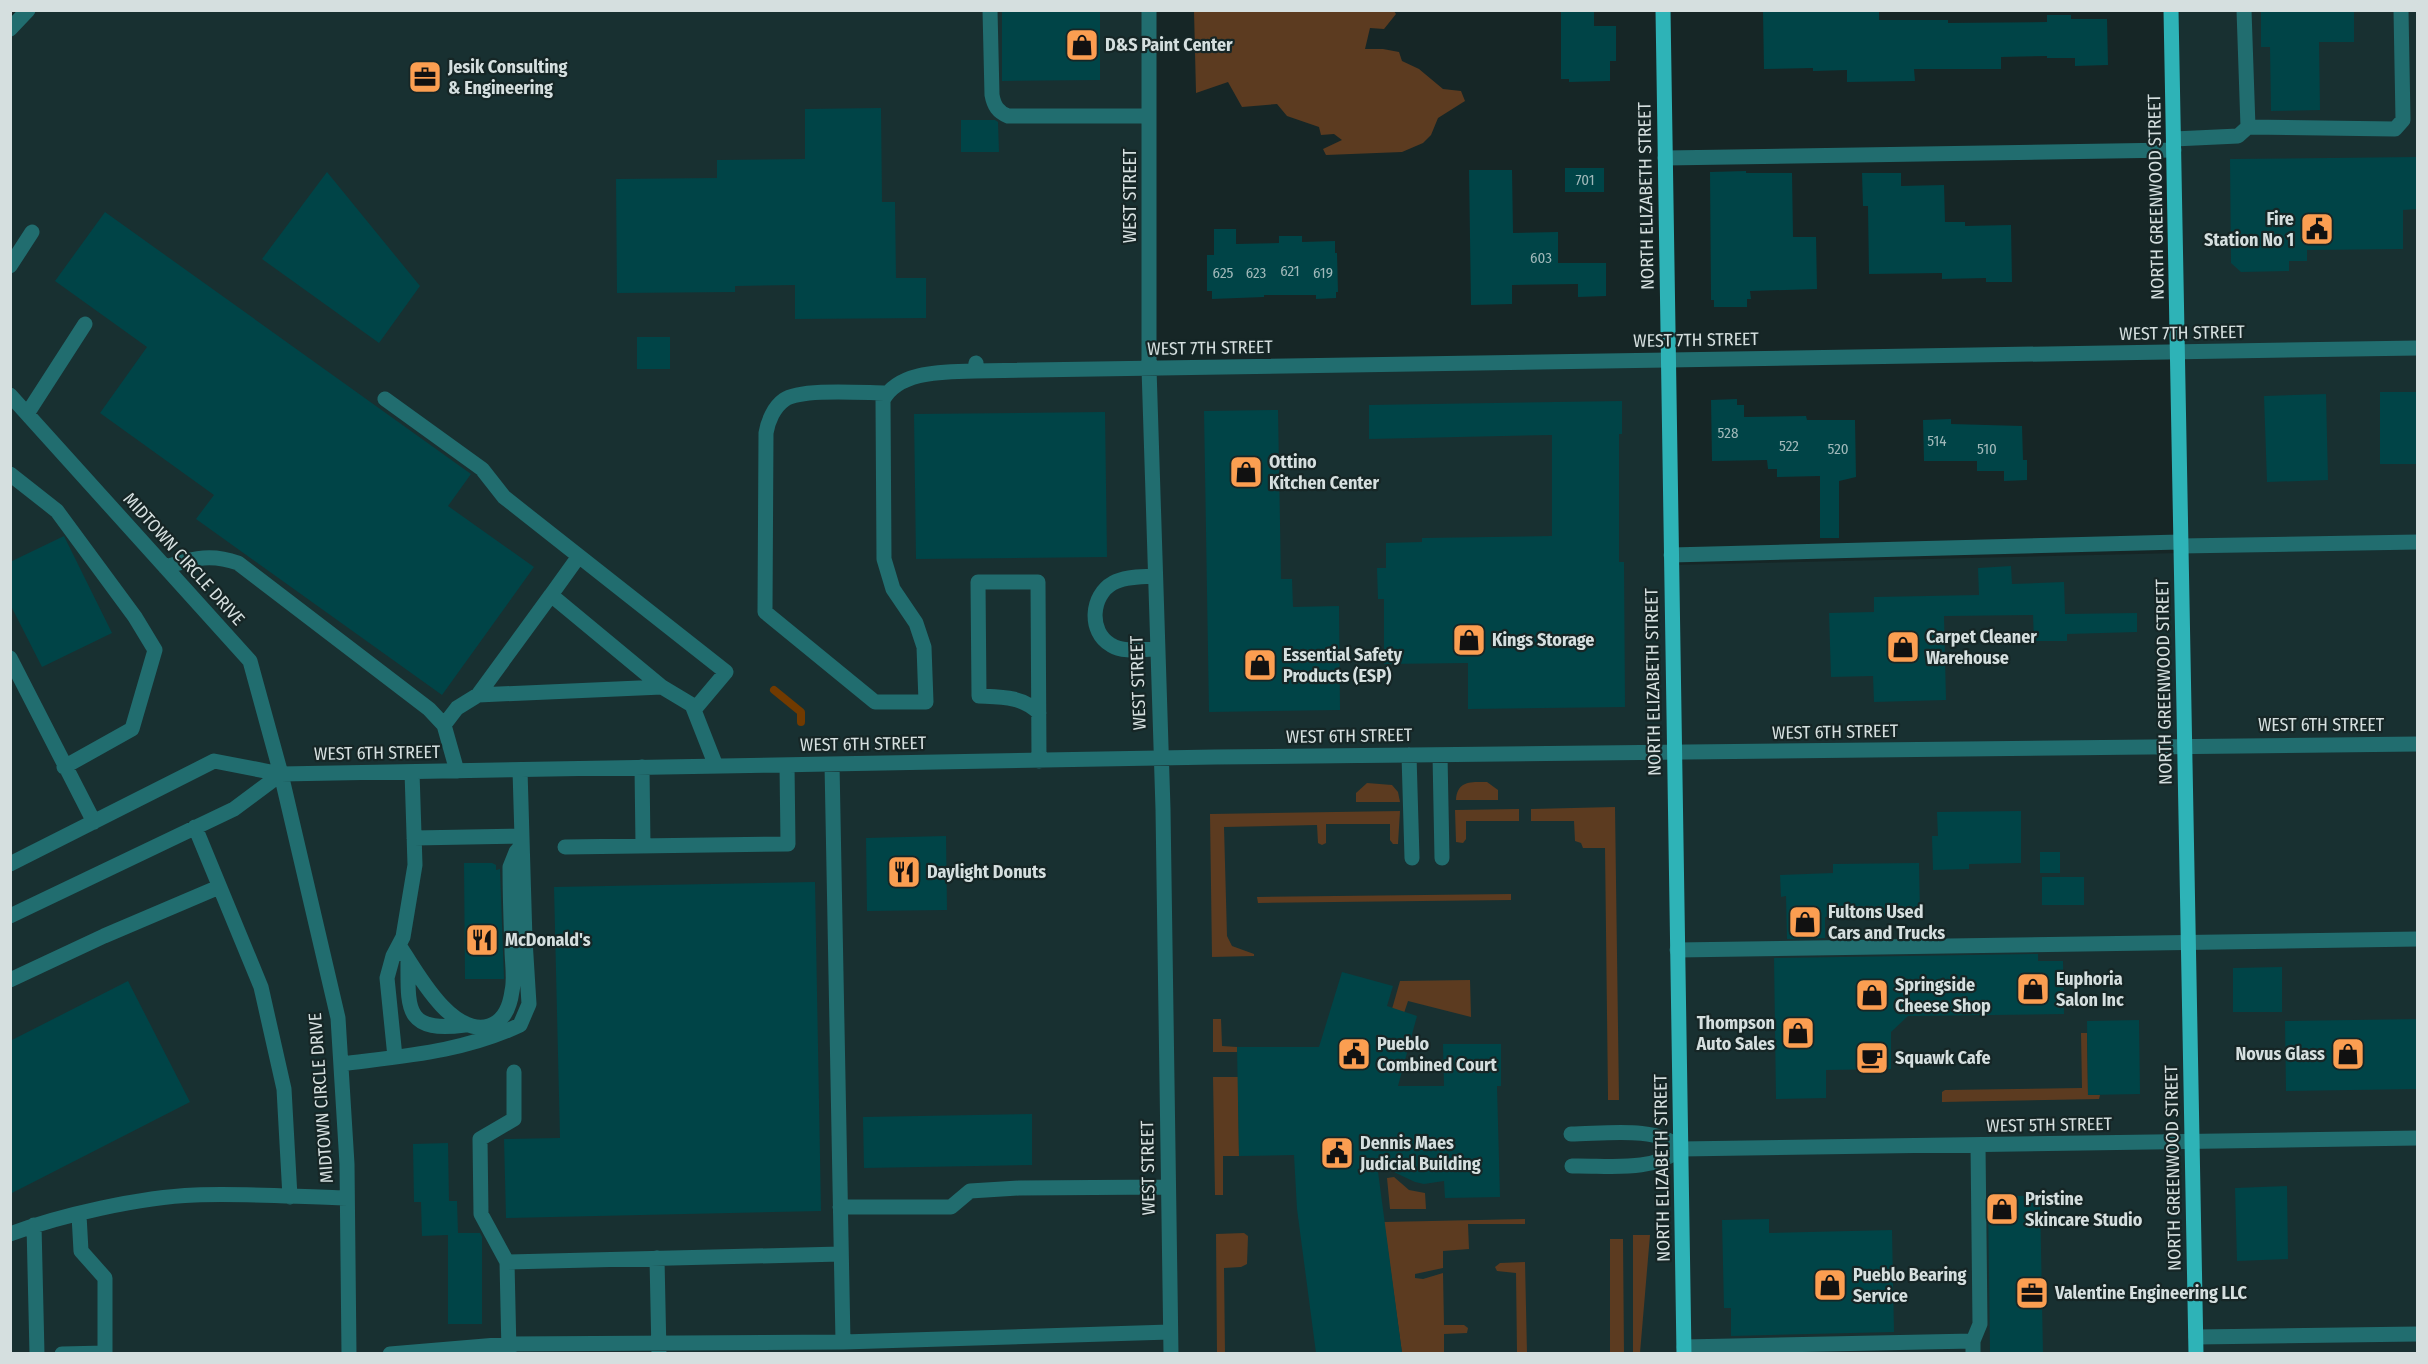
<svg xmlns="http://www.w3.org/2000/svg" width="2428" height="1364" viewBox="0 0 2428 1364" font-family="'Fira Sans Condensed',sans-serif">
  <rect width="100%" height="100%" fill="#162626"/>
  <path fill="#183031" d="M28,11H1149V368L1667,360L1671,565L2180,553L2171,11H2417V1353L11,1354L10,29Z"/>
  <path fill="#5c3b20" d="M1194,11H1394L1396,14L1384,29L1370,28L1365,49H1383L1399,52L1402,61L1419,69L1443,89L1461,91L1465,101L1438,118L1431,135L1423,143L1402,152L1326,155L1323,149L1342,140L1334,134L1321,135L1319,127L1287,116L1277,104L1242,107L1228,82L1196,93Z
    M1487,782L1498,790V800H1456C1457,780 1472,782 1487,782Z
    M1367,783L1392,785L1398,792L1400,802H1356V793Z
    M1615,807L1619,1100H1608V1096L1605,848H1583L1581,843L1575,841L1574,821H1531V809Z
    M1519,809V821H1466V839L1463,843L1456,842L1455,810Z
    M1400,811L1398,844H1393L1390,840V824H1326V843L1322,845L1318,843L1317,825L1224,827L1227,936L1232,946L1254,954V956L1212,957L1210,814Z
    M1511,894V900L1258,903L1257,897Z
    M1470,980L1471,1017L1408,1001L1404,1013L1392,1009L1400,981Z
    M1213,1019H1221L1222,1046L1237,1047V1052H1213Z
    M2081,1033H2087L2088,1095H2100L2099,1099L1942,1102V1092L1945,1090L2082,1088Z
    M1213,1077H1238L1239,1156H1223V1195H1215Z
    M1394,1177L1409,1190L1425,1193L1426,1209H1390L1387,1178Z
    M1525,1219V1224H1468L1469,1249L1443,1251V1268L1415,1274V1278L1423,1279L1443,1273L1444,1325H1464L1468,1328L1467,1333L1444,1334V1353H1402L1384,1222Z
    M1244,1233L1248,1236L1247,1264L1241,1267L1224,1268L1225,1353H1217L1216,1234Z
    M1633,1235H1650L1640,1353H1633Z
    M1610,1239H1623L1624,1353H1610Z
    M1525,1262L1527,1353H1517L1516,1273L1497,1271L1495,1267L1500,1263Z"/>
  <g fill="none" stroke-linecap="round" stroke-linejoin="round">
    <path stroke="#713a00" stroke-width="8" d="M774,690L801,712V722"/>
  </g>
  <path fill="#004447" d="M1002,10H1100V80L1002,81Z
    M1561,10H1594V26H1616V61H1610V81L1569,82V79H1561Z
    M2261,10H2354V42H2319L2320,110L2271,111L2270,47H2261Z
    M1763,11L1879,12V20H1948V23L2047,22V15H2071V19H2107L2108,65L2075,66V58H2047V56L2001,57V69H1914L1915,81L1847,82V70L1813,71V68L1764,69Z
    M881,108L882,202H895L896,278H926V318L795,319V285L735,286V292L617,293L616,179L717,178V160L805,159V109Z
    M961,120H995L998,122L999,152H961Z
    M2418,157V209L2403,210V249L2307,250V261H2289V271L2241,272L2231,263L2230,159Z
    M1565,168H1604V192H1565Z
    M1469,170H1512L1513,233L1558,232V263H1606V296L1578,297V284L1512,285V304L1471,305Z
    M1746,171V173H1792L1793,237H1816L1817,289L1750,291L1751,299H1747V307H1714V300H1711L1710,172Z
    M327,172L420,286L379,343L262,259Z
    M1862,173H1901V186L1944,185L1945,222H1965V226L2011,225L2012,282H1986V278L1942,279V273L1869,274L1868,206H1863Z
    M105,212L471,474L448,506L534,567L442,695L196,519L214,495L100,413L147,347L55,281Z
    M1214,229H1236V244L1279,243V236H1302V242L1335,241V253H1337L1338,292H1336V298L1316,299V295H1264V297L1212,299V291H1207V255H1214Z
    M637,337H670V369H637Z
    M2380,392H2418V464H2380Z
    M2326,394L2328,480L2267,482L2264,396Z
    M1737,399V405H1744V417L1806,416L1807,420H1855L1856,477L1839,481V538H1820V476L1777,477V469H1768L1767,460L1712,461L1711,400Z
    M1622,401V434H1619V562H1624L1625,707L1468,709V663L1384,664V599H1378L1377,568H1386V543L1422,542V538L1552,536V435L1369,439V405Z
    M1278,410L1281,579H1292L1293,607L1339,606L1340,710L1209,712L1204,411Z
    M1105,412L1107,557L916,559L914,414Z
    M1951,419V424L2022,426L2023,460H2027V480L2004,481V471H1977V461H1924L1923,420Z
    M64,536L112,633L42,667L10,604V562Z
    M2011,566L2012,584L2064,582L2065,614L2137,613V632L2067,634V641H2034L2033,615L1944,616L1946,700L1874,702L1873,676L1831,677L1829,613L1874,612V597L1979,595L1978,568Z
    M2021,811V863L1969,864V869L1933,870L1932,836H1938L1937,812Z
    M946,836L947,910L867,911L866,838Z
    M2040,852H2060V873H2040Z
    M464,863H492L496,865V870L500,869L504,979H465Z
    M1919,863L1920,915L1825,917V938L1787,939L1786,896L1781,897L1780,875L1833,873V864Z
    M2042,877H2084V905H2042Z
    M815,882L821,1211L506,1218L504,1139L560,1138L554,887Z
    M2038,954V961H2063L2064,1014L1908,1016L1891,1032V1069L1826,1070V1098L1776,1099L1774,958Z
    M2282,967V1012H2233V968Z
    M1342,972L1393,986L1387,1006L1417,1016L1398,1086H1444L1443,1044H1501V1086H1497L1500,1197L1445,1198L1444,1181L1424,1184L1415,1182L1377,1164L1402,1353H1316L1297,1209L1294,1155L1239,1156L1237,1047H1319Z
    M128,981L190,1102L10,1194V1041Z
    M2418,1019V1089L2286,1091L2285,1021Z
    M2139,1020L2140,1094L2088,1095L2087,1021Z
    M1032,1114V1165L864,1168L863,1117Z
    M448,1143L449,1201H457L458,1233H480L482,1237V1324H448V1235L422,1236L421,1202H414L413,1144Z
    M2287,1186L2288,1259L2237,1261L2235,1188Z
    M1988,1196H2040L2043,1353H1990Z
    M1769,1219V1233L1892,1230L1894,1332L1731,1336V1308H1724L1722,1220Z"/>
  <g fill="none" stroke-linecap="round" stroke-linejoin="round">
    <path stroke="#216d6f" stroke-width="15" d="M990,10L992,95C994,106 998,112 1008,116H1149
      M1149,10V368L1163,809L1171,1354
      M2244,10L2248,127
      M10,29L28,10
      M2174,139L2238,136L2248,127L2395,129L2403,120L2401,10
      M1665,158L2174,150
      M10,266L32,232
      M975,371L2418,348
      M887,393C864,393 801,388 784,400C774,407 768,421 766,433L765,612L875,702H926L924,647L916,623L893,589L884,559L883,400C899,370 945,372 975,371L976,363
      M10,395L250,661L281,774L338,1018L347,1164L349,1354
      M385,399L482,469L504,497L726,672L694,710
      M27,414L85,324
      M10,474L57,511L135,617L155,650L132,729L64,767
      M2180,546L2418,542
      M1671,555L2180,542
      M165,567C193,559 209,553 238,563L429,709L444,725L457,771
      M1155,576C1142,577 1125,576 1113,583C1091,595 1088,632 1111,645C1124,653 1142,649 1157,649
      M551,595L579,556
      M10,658L94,822
      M478,695L551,595L662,687
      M1039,713C1022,696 1001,697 979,696L978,582H1038L1039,761
      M444,725L457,708L478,695L662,687L692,705L716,766
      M1409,755L1412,858
      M1440,755L1442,858
      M832,764L843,1342
      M642,767L643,846
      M195,827L261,987L284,1089L290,1197
      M414,838L521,836
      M565,847L788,844L787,765
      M10,864L214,761L281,774L1215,757L2418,744
      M10,916L234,809L281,774
      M399,945C416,971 451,1037 489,1026C505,1021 510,1006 512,991C515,978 512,963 512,949C511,922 510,894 510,867L516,852L522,845
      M1677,950L2418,939
      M408,959C408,1009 404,1033 465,1025
      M10,980L104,936L219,887
      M395,1057L387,978L393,956L403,937L415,865L412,772
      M341,1064C403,1056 463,1052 520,1025L529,1004L525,940L520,770
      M1571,1134C1603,1134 1658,1125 1681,1149
      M1681,1149L2418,1138
      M1572,1166C1608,1165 1651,1173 1681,1149
      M840,1207H951L970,1191L1019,1188L1168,1187
      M34,1225L37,1354
      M10,1234C61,1215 141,1197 195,1195C245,1193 297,1197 347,1198
      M657,1258L659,1354
      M507,1262L841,1254
      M2196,1337L2418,1334
      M1973,1341L1980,1324L1978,1145
      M1684,1347L1973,1341V1354
      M509,1352L507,1262L481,1214L480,1139L514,1119V1072
      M62,1354L105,1353V1278L81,1251L79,1215
      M390,1354L509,1344L843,1342L1170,1332"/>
    <path stroke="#2eb3b7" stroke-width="15" d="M1663,10L1684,1354
      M2171,10L2196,1354"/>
  </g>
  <defs>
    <symbol id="shop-square" viewBox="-11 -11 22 22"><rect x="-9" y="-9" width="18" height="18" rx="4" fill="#fb9e51" stroke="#162626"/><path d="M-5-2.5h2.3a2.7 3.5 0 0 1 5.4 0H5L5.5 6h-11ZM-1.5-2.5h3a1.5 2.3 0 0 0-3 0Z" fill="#111"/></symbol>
    <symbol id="office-square" viewBox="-11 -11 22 22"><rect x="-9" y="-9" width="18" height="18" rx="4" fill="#fb9e51" stroke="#162626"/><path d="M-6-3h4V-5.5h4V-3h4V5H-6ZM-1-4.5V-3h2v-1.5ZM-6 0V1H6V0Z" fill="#111"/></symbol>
    <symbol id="civic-square" viewBox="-11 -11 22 22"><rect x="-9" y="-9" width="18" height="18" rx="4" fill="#fb9e51" stroke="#162626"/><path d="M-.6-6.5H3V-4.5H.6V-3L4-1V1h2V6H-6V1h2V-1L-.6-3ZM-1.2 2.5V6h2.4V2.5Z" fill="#111"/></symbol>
    <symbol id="restaurant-square" viewBox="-11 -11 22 22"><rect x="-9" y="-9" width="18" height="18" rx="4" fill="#fb9e51" stroke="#162626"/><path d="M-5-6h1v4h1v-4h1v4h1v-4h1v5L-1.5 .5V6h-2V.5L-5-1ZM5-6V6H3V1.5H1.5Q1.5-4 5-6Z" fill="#111"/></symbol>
    <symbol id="cafe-square" viewBox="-11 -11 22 22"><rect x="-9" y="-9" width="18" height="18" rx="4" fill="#fb9e51" stroke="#162626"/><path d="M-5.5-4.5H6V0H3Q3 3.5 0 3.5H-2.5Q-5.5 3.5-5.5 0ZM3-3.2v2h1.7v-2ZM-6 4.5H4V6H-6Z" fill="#111"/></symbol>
  </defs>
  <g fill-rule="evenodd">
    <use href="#shop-square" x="1063" y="26" width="38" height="38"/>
    <use href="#office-square" x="406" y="58" width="38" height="38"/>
    <use href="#civic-square" x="2298" y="210" width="38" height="38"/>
    <use href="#shop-square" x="1227" y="453" width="38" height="38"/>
    <use href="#shop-square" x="1450" y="621" width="38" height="38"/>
    <use href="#shop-square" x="1884" y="628" width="38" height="38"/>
    <use href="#shop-square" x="1241" y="646" width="38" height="38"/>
    <use href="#restaurant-square" x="885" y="853" width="38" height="38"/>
    <use href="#shop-square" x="1786" y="903" width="38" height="38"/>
    <use href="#restaurant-square" x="463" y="921" width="38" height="38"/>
    <use href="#shop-square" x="2014" y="970" width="38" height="38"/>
    <use href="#shop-square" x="1853" y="976" width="38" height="38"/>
    <use href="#shop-square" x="1779" y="1014" width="38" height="38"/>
    <use href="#civic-square" x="1335" y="1035" width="38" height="38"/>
    <use href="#shop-square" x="2329" y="1035" width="38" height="38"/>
    <use href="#cafe-square" x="1853" y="1039" width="38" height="38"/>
    <use href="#civic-square" x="1318" y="1134" width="38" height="38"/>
    <use href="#shop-square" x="1983" y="1190" width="38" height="38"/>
    <use href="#shop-square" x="1811" y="1266" width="38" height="38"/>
    <use href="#office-square" x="2013" y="1274" width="38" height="38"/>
  </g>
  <g text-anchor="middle" stroke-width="4.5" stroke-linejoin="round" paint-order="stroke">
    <g font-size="15" fill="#a0b8b9">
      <text x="1585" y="185">701</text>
      <text x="1541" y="263">603</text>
      <text x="1290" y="276">621</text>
      <text x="1223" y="278">625</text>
      <text x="1256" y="278">623</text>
      <text x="1323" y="278">619</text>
      <text x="1728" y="438">528</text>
      <text x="1937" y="446">514</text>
      <text x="1789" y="451">522</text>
      <text x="1838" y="454">520</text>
      <text x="1987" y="454">510</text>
    </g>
    <g font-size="18" font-weight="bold" fill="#d5dfdf" stroke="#162626" text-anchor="start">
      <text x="1105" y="51">D&amp;S Paint Center</text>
      <text x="448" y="73">Jesik Consulting<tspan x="448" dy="21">&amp; Engineering</tspan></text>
      <text x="2294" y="225" text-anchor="end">Fire<tspan x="2294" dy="21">Station No 1</tspan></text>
      <text x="1269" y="468">Ottino<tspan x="1269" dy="21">Kitchen Center</tspan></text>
      <text x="1926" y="643">Carpet Cleaner<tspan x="1926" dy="21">Warehouse</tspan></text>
      <text x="1492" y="646">Kings Storage</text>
      <text x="1283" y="661">Essential Safety<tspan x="1283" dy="21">Products (ESP)</tspan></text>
      <text x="927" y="878">Daylight Donuts</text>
      <text x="1828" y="918">Fultons Used<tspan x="1828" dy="21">Cars and Trucks</tspan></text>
      <text x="505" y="946">McDonald's</text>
      <text x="2056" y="985">Euphoria<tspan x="2056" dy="21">Salon Inc</tspan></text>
      <text x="1895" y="991">Springside<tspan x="1895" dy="21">Cheese Shop</tspan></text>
      <text x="1775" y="1029" text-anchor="end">Thompson<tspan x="1775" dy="21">Auto Sales</tspan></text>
      <text x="1377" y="1050">Pueblo<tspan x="1377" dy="21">Combined Court</tspan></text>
      <text x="2325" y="1060" text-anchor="end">Novus Glass</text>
      <text x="1895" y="1064">Squawk Cafe</text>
      <text x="1360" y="1149">Dennis Maes<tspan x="1360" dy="21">Judicial Building</tspan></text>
      <text x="2025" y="1205">Pristine<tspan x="2025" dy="21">Skincare Studio</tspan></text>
      <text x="1853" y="1281">Pueblo Bearing<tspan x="1853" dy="21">Service</tspan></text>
      <text x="2055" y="1299">Valentine Engineering LLC</text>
    </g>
    <g font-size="18" fill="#d5dfdf" stroke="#162626">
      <text transform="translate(1130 196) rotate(-90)" y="6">WEST STREET</text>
      <text transform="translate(1646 196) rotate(-91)" y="6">NORTH ELIZABETH STREET</text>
      <text transform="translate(2156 197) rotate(-91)" y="6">NORTH GREENWOOD STREET</text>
      <text transform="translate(2182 333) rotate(-1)" y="6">WEST 7TH STREET</text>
      <text transform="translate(1696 340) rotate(-1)" y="6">WEST 7TH STREET</text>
      <text transform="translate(1210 348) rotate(-1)" y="6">WEST 7TH STREET</text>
      <text transform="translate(184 559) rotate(48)" y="6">MIDTOWN CIRCLE DRIVE</text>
      <text transform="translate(1653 682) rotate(-91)" y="6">NORTH ELIZABETH STREET</text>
      <text transform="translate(2164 682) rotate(-91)" y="6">NORTH GREENWOOD STREET</text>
      <text transform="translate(1138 683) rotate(-92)" y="6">WEST STREET</text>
      <text x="2321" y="731">WEST 6TH STREET</text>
      <text transform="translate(1835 732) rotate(-1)" y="6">WEST 6TH STREET</text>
      <text transform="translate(1349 736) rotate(-1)" y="6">WEST 6TH STREET</text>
      <text transform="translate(863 744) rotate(-1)" y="6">WEST 6TH STREET</text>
      <text transform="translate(377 753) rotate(-1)" y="6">WEST 6TH STREET</text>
      <text transform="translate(321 1098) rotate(-94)" y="6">MIDTOWN CIRCLE DRIVE</text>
      <text transform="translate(2049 1125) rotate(-1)" y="6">WEST 5TH STREET</text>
      <text transform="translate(1148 1168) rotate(-91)" y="6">WEST STREET</text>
      <text transform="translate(1662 1168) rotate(-91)" y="6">NORTH ELIZABETH STREET</text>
      <text transform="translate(2173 1168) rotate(-91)" y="6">NORTH GREENWOOD STREET</text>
    </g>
  </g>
  <rect width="2428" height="1364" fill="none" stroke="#d5dfdf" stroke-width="24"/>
</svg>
